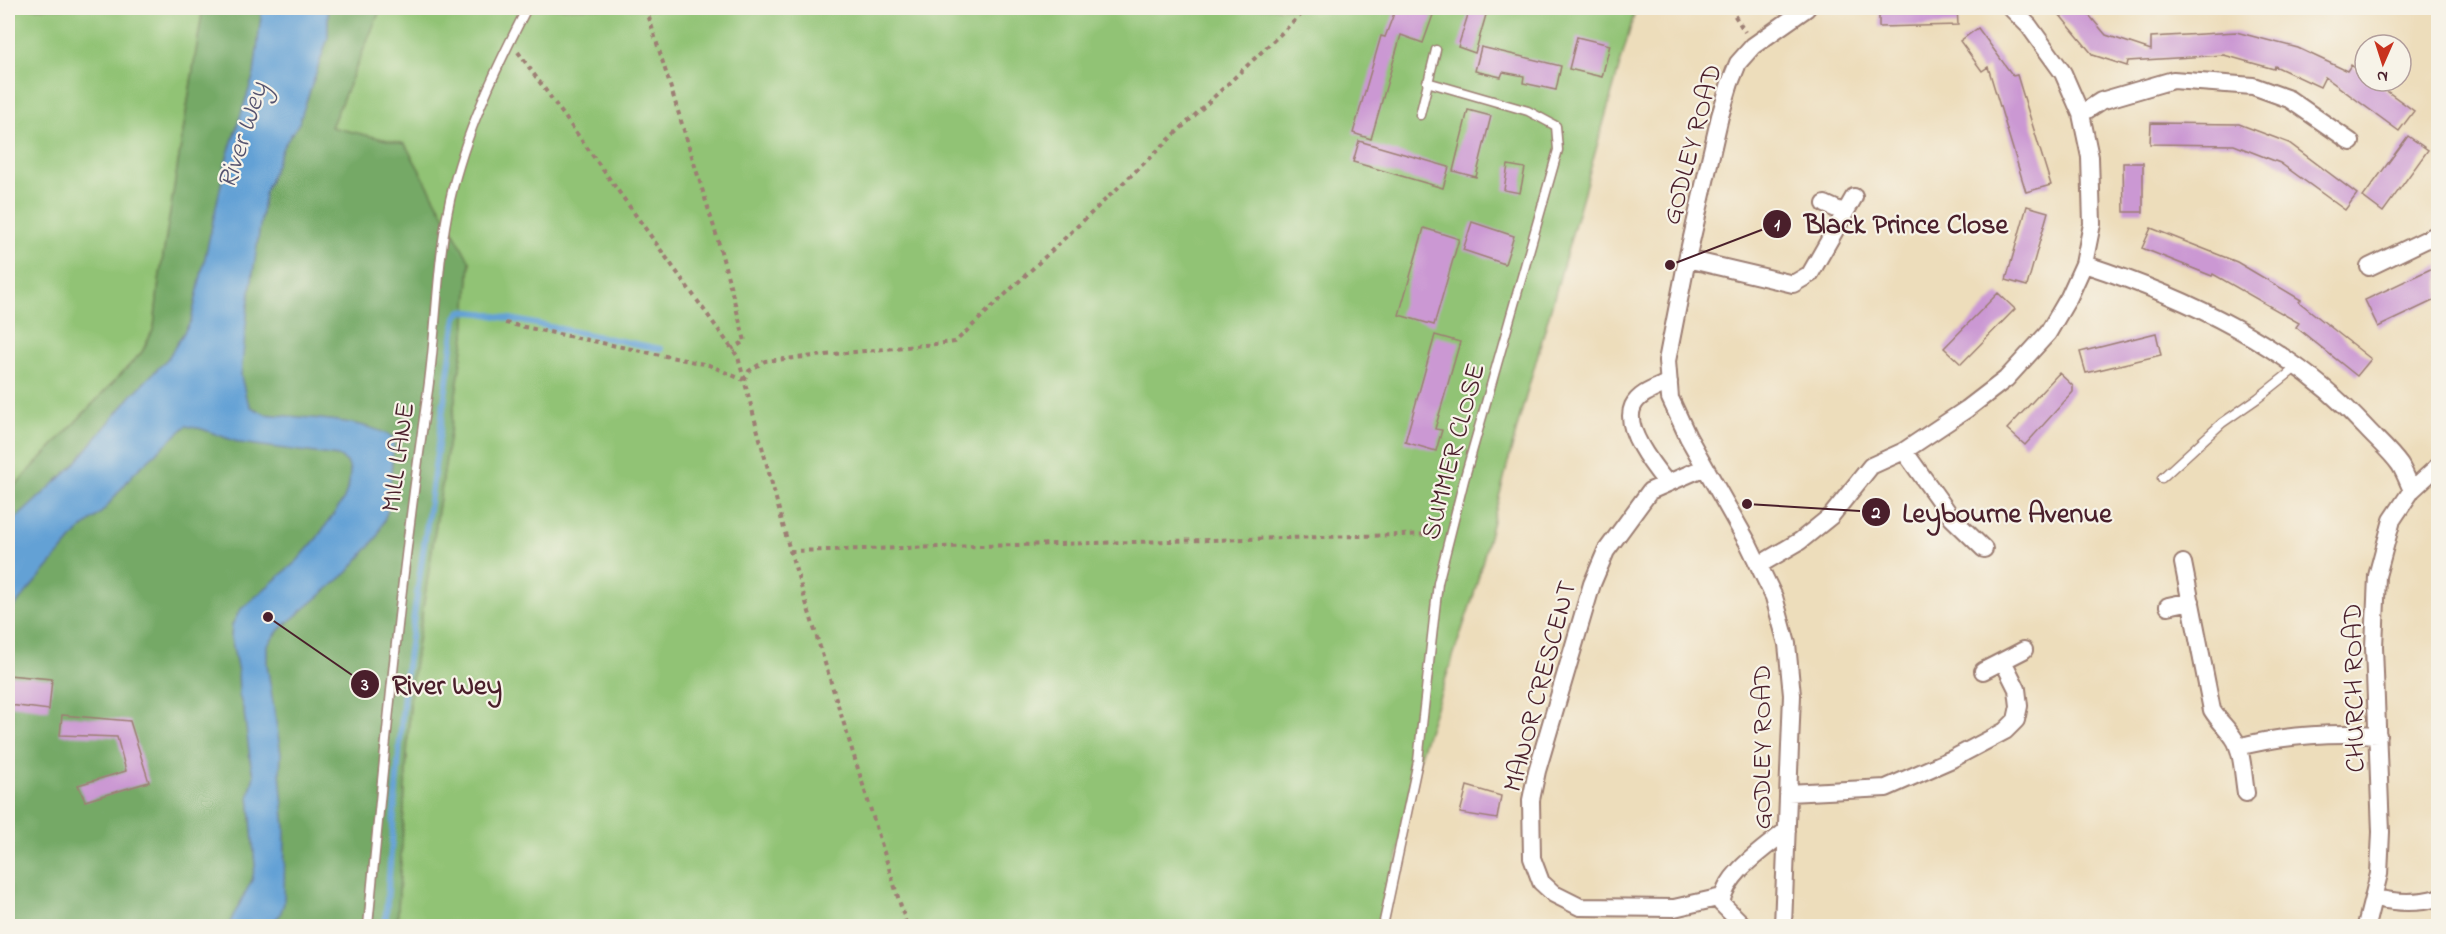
<svg xmlns="http://www.w3.org/2000/svg" width="2446" height="934" viewBox="0 0 2446 934" font-family="'Indie Flower',sans-serif">
  <rect width="100%" height="100%" fill="#f7f3e8"/>
  <filter id="ink" filterUnits="userSpaceOnUse"><feTurbulence type="fractalNoise" baseFrequency=".0167" numOctaves="2"/><feDisplacementMap in="SourceGraphic" scale="12" xChannelSelector="R" yChannelSelector="G"/><feConvolveMatrix kernelMatrix="1 2 1 2 8 2 1 2 1" color-interpolation-filters="sRGB"/></filter>
  <filter id="wash" filterUnits="userSpaceOnUse"><feTurbulence type="fractalNoise" baseFrequency=".008" numOctaves="4" result="noise"/><feDisplacementMap in="SourceGraphic" scale="24" xChannelSelector="R" yChannelSelector="G"/><feGaussianBlur stdDeviation="1.35" result="paint"/><feColorMatrix in="noise" values="0 0 0 0 0 0 0 0 0 0 0 0 0 0 0 0 0 1.4 0 .05"/><feComposite in="paint" operator="in"/></filter>
  <g filter="url(#wash)">
    <rect width="100%" height="100%" fill="#edddbb"/>
    <path fill="#91c374" stroke="#6e7150" stroke-width="1.5" d="M8,8H203L159,281L154,328L142,352L8,493Z
      M378,8H1636L1517,428L1474,594L1418,761L1383,926H397L411,687L465,335L470,262L331,127L379,13Z"/>
    <path fill="#74a966" stroke="#5f6448" stroke-width="1.5" d="M203,8H378L379,13L331,127L405,144L470,262L465,335L411,687L397,926H8V493L142,352L154,328L159,281Z"/>
    <path fill="#64a1d5" stroke="#576080" stroke-width="1.5" d="M262,8H328V38L299,123L283,147L265,193L248,306L241,376L246,397L251,407L265,414C302,418 363,418 394,438L388,510L377,537L348,572L279,630L267,646V664L281,754L280,772L285,828L284,903L280,915L268,926H228L252,880L255,866L249,795L254,775L251,766L244,712L239,695L238,672L231,637L232,625L240,610L297,561L317,538L344,499L349,483L350,470L347,462L338,456L240,443L202,429L186,426L135,472L103,511L78,532L8,614V526L72,467L131,396L168,358L191,321L227,157L254,74Z"/>
    <g fill="none" stroke-linecap="round" stroke-linejoin="round">
      <path stroke="#64a1d5" stroke-width="6" d="M385,926L405,680L456,317L461,311L481,313L661,349"/>
    </g>
    <g id="blocks">
      <path fill="#cb98d3" d="M1396,8H1413L1433,15L1423,43L1401,35L1371,139L1353,133L1381,36L1385,37Z
        M1470,8H1488L1475,53L1458,47Z
        M1879,8H1957L1958,25L1879,27Z
        M2054,8H2083L2106,35L2151,50V37L2236,32L2298,48L2347,71L2351,65L2365,75V81H2373L2414,111L2399,131L2325,77L2320,87L2275,66L2274,69L2224,55L2128,61L2127,66L2093,55Z
        M1978,28L2013,76L2017,75L2051,185L2026,192L1988,67L1982,71L1960,41Z
        M1577,37L1610,45L1602,77L1569,69Z
        M1481,47L1561,66L1556,90L1523,83L1524,76L1503,72L1501,77L1475,71Z
        M1468,110L1491,116L1476,177L1453,171Z
        M2151,123L2239,124L2289,143L2357,194L2345,210L2280,163L2234,145L2150,144Z
        M2408,136L2428,150L2383,212L2363,197Z
        M1359,141L1449,167L1443,188L1353,162Z
        M2123,163H2143V212H2124Z
        M1508,165L1525,168L1520,193L1504,190Z
        M2027,206L2048,212L2027,286L2006,280Z
        M1472,222L1514,236L1505,264L1463,250Z
        M1424,228L1459,239L1434,325L1399,315Z
        M2151,228L2237,262L2301,300L2299,302L2371,359L2357,376L2296,327L2299,323L2213,274L2212,276L2142,248Z
        M2439,265V298L2378,327L2365,300Z
        M1998,293L2015,309L1961,364L1944,348Z
        M2156,333L2161,355L2086,373L2080,352Z
        M1435,335L1460,342L1435,429L1442,430L1436,451L1405,442Z
        M2059,373L2073,386V392L2025,445L2007,429Z
        M8,675L52,679L49,710L10,705L11,701H8Z
        M62,715L130,721L149,782L85,801L78,785L126,771L117,737L60,735Z
        M1467,786L1501,796L1497,819L1460,813Z"/>
    </g>
  </g>
  <g filter="url(#ink)">
    <use href="#blocks" fill-opacity="0" stroke="#9c7e73" stroke-width="1.5"/>
    <g fill="none" stroke-linecap="round" stroke-linejoin="round">
      <defs>
        <path id="lane" d="M1420,115L1436,50
          M2162,478L2222,423L2258,398L2297,367
          M368,926C385,749 401,573 427,397C437,332 436,264 450,200C465,133 496,68 527,8
          M1383,926L1418,761L1438,583L1464,480L1558,150L1556,126L1528,111L1427,82"/>
        <path id="street" d="M2081,114L2101,101L2173,80L2253,86L2289,99L2351,142
          M1825,204L1845,213
          M1687,259L1793,284L1810,274L1854,197
          M2084,264C2188,298 2291,346 2366,428C2377,440 2391,452 2400,465C2405,473 2408,482 2412,490
          M2369,267L2438,234
          M1904,451L1952,518L1984,549
          M1705,467L1650,491L1606,551L1592,584L1537,771L1531,800L1532,858L1541,882L1554,894L1580,907L1674,908L1722,897
          M1666,482C1653,466 1623,428 1633,406C1639,393 1657,388 1669,382
          M2183,563L2212,710C2218,720 2226,727 2233,737C2243,750 2243,777 2246,793
          M1759,565L1800,541L1831,516L1871,466L1904,451L1967,409L2006,379L2048,333L2069,297L2084,264L2092,224L2090,157L2081,114L2063,73L2029,26L2011,8
          M2168,606L2191,601
          M1983,671L2024,650
          M2238,747C2284,735 2330,732 2378,735
          M1788,793L1886,788L1952,759L2005,731L2016,720L2019,706L2017,689L2003,661
          M2375,898C2397,903 2416,904 2438,898
          M1744,926L1721,903C1727,872 1763,850 1787,830
          M1783,926L1792,695L1787,644L1774,597L1748,543L1688,437L1670,398L1667,361L1687,259L1720,116L1730,83L1738,63L1753,46L1807,8
          M2366,926L2379,874L2381,832L2374,647L2377,576L2392,520L2412,490L2438,466"/>
      </defs>
      <use href="#lane" stroke="#9c7e73" stroke-width="11"/>
      <use href="#street" stroke="#9c7e73" stroke-width="20"/>
      <path stroke="#9c7e73" stroke-width="4" stroke-dasharray="4.5 4.5" stroke-linecap="butt" d="M646,8L717,237L745,341L732,349
        M1730,8L1745,32
        M518,52L738,357L790,551L907,926
        M505,323L709,365L743,380
        M744,380L749,371L765,361L955,342L1308,8
        M790,551L1437,534"/>
      <use href="#lane" stroke="#fff" stroke-width="8"/>
      <use href="#street" stroke="#fff" stroke-width="16"/>
    </g>
  </g>
  <g text-anchor="middle" stroke-width="4.5" stroke-linejoin="round" paint-order="stroke">
    <g font-size="27" fill="#4a1f2b" stroke="#f7f3e8">
      <text transform="translate(1691 144) rotate(-75)" y="9">GODLEY ROAD</text>
      <text transform="translate(1452 451) rotate(-75)" y="9">SUMMER CLOSE</text>
      <text transform="translate(397 457) rotate(-82)" y="9">MILL LANE</text>
      <text transform="translate(1539 686) rotate(-75)" y="9">MANOR CRESCENT</text>
      <text transform="translate(2353 688) rotate(-91)" y="9">CHURCH ROAD</text>
      <text transform="translate(1761 747) rotate(-90)" y="9">GODLEY ROAD</text>
    </g>
    <g font-size="28" font-style="italic" fill="#54536f" stroke="#f7f3e8">
      <text transform="translate(241 135) rotate(-72)" y="10">River Wey</text>
    </g>
  </g>
  <path fill="none" stroke="#4a1f2b" stroke-width="2" d="M1670 265L1777 224M1747 504L1876 512M268 617L365 684"/>
  <g fill="#4a1f2b" stroke="#f7f3e8" stroke-width="2">
    <circle cx="1670" cy="265" r="6"/>
    <circle cx="1747" cy="504" r="6"/>
    <circle cx="268" cy="617" r="6"/>
    <circle cx="1777" cy="224" r="15"/>
    <circle cx="1876" cy="512" r="15"/>
    <circle cx="365" cy="684" r="15"/>
  </g>
  <g font-size="18" text-anchor="middle" font-weight="bold" fill="#fff">
    <text x="1777" y="230">1</text>
    <text x="1876" y="518">2</text>
    <text x="365" y="690">3</text>
  </g>
  <g font-size="28" text-anchor="middle" font-weight="bold" fill="#4a1f2b" stroke="#f7f3e8" stroke-width="4.5" stroke-linejoin="round" paint-order="stroke">
    <text x="1906" y="233">Black Prince Close</text>
    <text x="2007" y="522">Leybourne Avenue</text>
    <text x="447" y="694">River Wey</text>
  </g>
  <rect width="2446" height="934" fill="none" stroke="#f7f3e8" stroke-width="30"/>
  <g transform="translate(2383 63) rotate(183)"><circle r="28" fill="#f7f3e8" stroke="#b29e9c" stroke-width="1.5"/>
  <path d="M0-4.5L10 22L0 15L-10 22Z" fill="#c8321e"/>
  <text y="-9" font-size="16" font-weight="bold" text-anchor="middle" fill="#4a1f2b">N</text>
  </g>
</svg>
